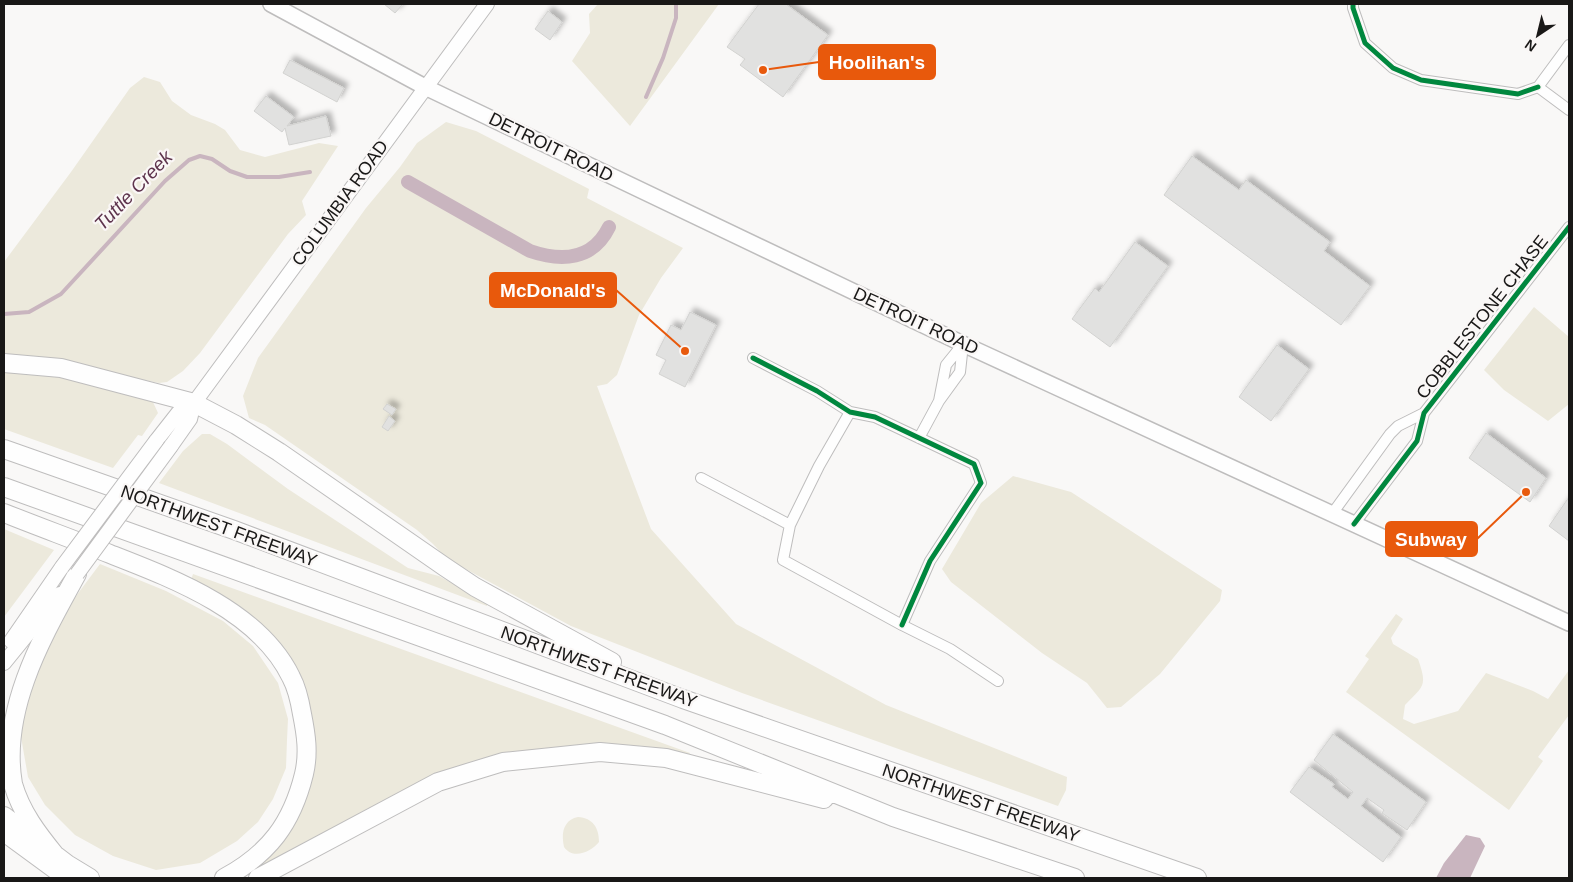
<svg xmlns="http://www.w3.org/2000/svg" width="1573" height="882" viewBox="0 0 1573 882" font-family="Arial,sans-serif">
  <defs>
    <filter id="shadow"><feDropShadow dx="4.5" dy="-4.5" stdDeviation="2.5" flood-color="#0004"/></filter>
  </defs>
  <rect width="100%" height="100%" fill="#f9f8f7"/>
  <path fill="#ece9dc" d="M598,4H719L630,126L572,61L590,33L589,14Z
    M144,77L160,82L172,101L191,115L215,124L225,130L240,150L265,157L319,143L338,146L302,201L306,215L288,234L200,353L183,371L167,382L159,383L115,374L81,364L4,354V262L71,172L130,88Z
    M446,122L476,131L589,189L587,198L683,248L661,278L639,315L617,375L607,384L597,386L651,529L736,624L886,705L1067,777L1066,790L1058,806L742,693L571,626L447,559L433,544L417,530L265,425L249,418L243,396L258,358L366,208L400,167L417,143Z
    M1534,307L1569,337V404L1548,421L1504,390L1484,370Z
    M4,370L51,374L77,380L153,402L158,413L142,436L138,435L113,468L4,429Z
    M202,434H210L227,444L288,489L408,568L439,576L471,594L487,600V606L159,483L183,451Z
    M1013,476L1071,492L1222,590L1220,601L1160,674L1121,707L1107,708L1087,683L1042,653L951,582L942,569L981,503Z
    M4,529L54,550L4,617Z
    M100,564L166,591L223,621L253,646L278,683L288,719L287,740L286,768L273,799L258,822L237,841L200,863L156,870L113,856L75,835L45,805L28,777L21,737L23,695L64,612Z
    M193,574L690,753L687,759L510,755L254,875L251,870L260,863L314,735L274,640L191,580Z
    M1396,614L1403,619L1391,638L1393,644L1418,659C1428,687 1423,686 1405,705L1403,719L1414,724L1458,711L1486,673L1533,691L1548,699L1569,670V715L1538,757L1543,761L1509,810L1346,692L1369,659L1365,656Z
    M578,817C593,818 599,828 599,842C591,852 573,860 564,847C561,834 563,820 578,817Z"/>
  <path fill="#c9b5bf" d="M1466,835L1480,838L1485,846L1470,878H1436L1444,863Z"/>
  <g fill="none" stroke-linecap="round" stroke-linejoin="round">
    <path stroke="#c9b5bf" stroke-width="4" d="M646,97L663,58L676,18V4
      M4,314L29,312L61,294L165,181L189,160L200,156L212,159L230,171L247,177H279L310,172"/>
    <path stroke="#c9b5bf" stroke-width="14" d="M408,182L530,251C562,262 593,260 609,227"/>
  </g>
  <path fill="#e1e1e0" stroke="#d2d2d0" filter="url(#shadow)" d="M384,4H403L395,13Z
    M759,4H788L787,5L828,35L783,97L740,65L745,59L727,47Z
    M548,11L562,22L550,40L535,29Z
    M290,60L344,88L337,102L283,73Z
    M266,96L294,117L287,126L326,116L331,136L289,145L285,128L282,132L254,111Z
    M1192,156L1239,190L1246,180L1330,242L1324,251L1370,286L1341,325L1164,195Z
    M1135,242L1168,266L1110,347L1072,319L1095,288L1099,292Z
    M690,312L716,325L685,387L659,374L666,360L656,355L671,325L681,330Z
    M1277,345L1309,369L1271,421L1239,397Z
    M387,404L396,409L392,415L383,409Z
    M389,416L395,421L388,431L382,427Z
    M1486,433L1546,478L1530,502L1469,458Z
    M1569,497V541L1549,526Z
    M1333,734L1426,802L1407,830L1382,813L1384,810L1367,798L1361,806L1401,837L1383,862L1290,792L1309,767L1334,784L1332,787L1348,799L1353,792L1314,760Z"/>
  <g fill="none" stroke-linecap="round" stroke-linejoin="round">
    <defs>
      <path id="street" d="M1353,4V8L1365,43L1393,68L1421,80L1518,94L1538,87
        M1538,87L1569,45
        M1538,87L1569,110
        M753,358L817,391L850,412L875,417L974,464L981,483L930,561L902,625
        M850,412L819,466L790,525L783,560L902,625L950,649L998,681
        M919,438L939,401L960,372L963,344L946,365L939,401
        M701,478L790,525
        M1332,514L1390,434L1398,426L1424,413
        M1354,524L1417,441L1424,413L1569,227"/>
      <path id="secondary" d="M156,441L178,413L194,403
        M171,446L190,419L194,403L487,4
        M11,641L62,567
        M4,663L60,594"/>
      <path id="primary" d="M271,4L425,87L963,344L1569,623"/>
      <path id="highway" d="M4,363L61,368L194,403L236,425L279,452L445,567L475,587L612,662
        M4,449L234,530L683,699L1197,878
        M4,487L665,725L893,817L1075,878
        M4,513C39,527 75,540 110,554C174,579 259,611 291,677C297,688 300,702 302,714C306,734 309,753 304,774C292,823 269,854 224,878
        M4,816L67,864L90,878
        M4,832L64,876
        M56,856C38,834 21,812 13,784C0,709 43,636 77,574
        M258,878L438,782L503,762L600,752L666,758L824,799"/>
    </defs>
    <use href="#street" stroke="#bebdbd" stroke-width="12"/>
    <use href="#secondary" stroke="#bebdbd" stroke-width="16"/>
    <use href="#primary" stroke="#bebdbd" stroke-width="18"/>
    <use href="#highway" stroke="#bebdbd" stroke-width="20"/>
    <use href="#street" stroke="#fefefe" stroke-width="10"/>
    <use href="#secondary" stroke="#fefefe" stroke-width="14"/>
    <use href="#primary" stroke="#fefefe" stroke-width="15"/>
    <use href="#highway" stroke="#fefefe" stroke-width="18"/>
    <defs>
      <path id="secondary-bridge" d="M62,567L156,441
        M77,574L171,446"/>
    </defs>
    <use href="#secondary-bridge" stroke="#bebdbd" stroke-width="16" stroke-linecap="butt"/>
    <use href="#secondary-bridge" stroke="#fefefe" stroke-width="14"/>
    <defs>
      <path id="cycleway" d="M1353,4V8L1365,43L1393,68L1421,80L1518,94L1538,87
        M753,358L817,391L850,412L875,417L974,464L981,483L930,561L902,625
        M1354,524L1417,441L1424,413L1569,227"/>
    </defs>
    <use href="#cycleway" stroke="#faf7f6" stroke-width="8"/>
    <use href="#cycleway" stroke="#00873e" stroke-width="5"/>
  </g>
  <g text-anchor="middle" stroke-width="4.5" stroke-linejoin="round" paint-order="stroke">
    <g font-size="18" fill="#191817" stroke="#faf7f6">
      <text transform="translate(551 147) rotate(26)" y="6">DETROIT ROAD</text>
      <text transform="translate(340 203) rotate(-54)" y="6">COLUMBIA ROAD</text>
      <text transform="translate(1482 317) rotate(-52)" y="6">COBBLESTONE CHASE</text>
      <text transform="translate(916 321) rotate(25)" y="6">DETROIT ROAD</text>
      <text transform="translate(219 526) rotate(20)" y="6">NORTHWEST FREEWAY</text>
      <text transform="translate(599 667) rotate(20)" y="6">NORTHWEST FREEWAY</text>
      <text transform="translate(981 803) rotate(19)" y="6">NORTHWEST FREEWAY</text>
    </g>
    <g font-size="19" font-style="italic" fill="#5e344d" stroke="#faf7f6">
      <text transform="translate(133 190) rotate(-46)" y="7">Tuttle Creek</text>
    </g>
  </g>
  <path fill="none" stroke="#e8590c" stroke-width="2" d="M763 70L819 62M685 351L616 290M1526 492L1477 539"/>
  <g fill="#e8590c" stroke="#faf7f6" stroke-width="2">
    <circle cx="763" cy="70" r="5"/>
    <circle cx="685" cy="351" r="5"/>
    <circle cx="1526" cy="492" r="5"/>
  </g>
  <g fill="#e8590c" stroke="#e8590c" stroke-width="2">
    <rect x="819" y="45" width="116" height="34" rx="5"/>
    <rect x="490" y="273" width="126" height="34" rx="5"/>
    <rect x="1386" y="522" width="91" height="34" rx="5"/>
  </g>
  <g font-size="19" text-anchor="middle" font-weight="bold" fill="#fff">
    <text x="877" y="69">Hoolihan's</text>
    <text x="553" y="297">McDonald's</text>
    <text x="1431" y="546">Subway</text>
  </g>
  <rect width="1573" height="882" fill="none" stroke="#191817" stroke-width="10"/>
  <g transform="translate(1538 35) rotate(215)" stroke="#faf7f6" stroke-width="4" paint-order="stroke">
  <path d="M0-4L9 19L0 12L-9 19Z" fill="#191817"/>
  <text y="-8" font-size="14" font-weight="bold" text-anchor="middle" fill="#191817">N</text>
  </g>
</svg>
